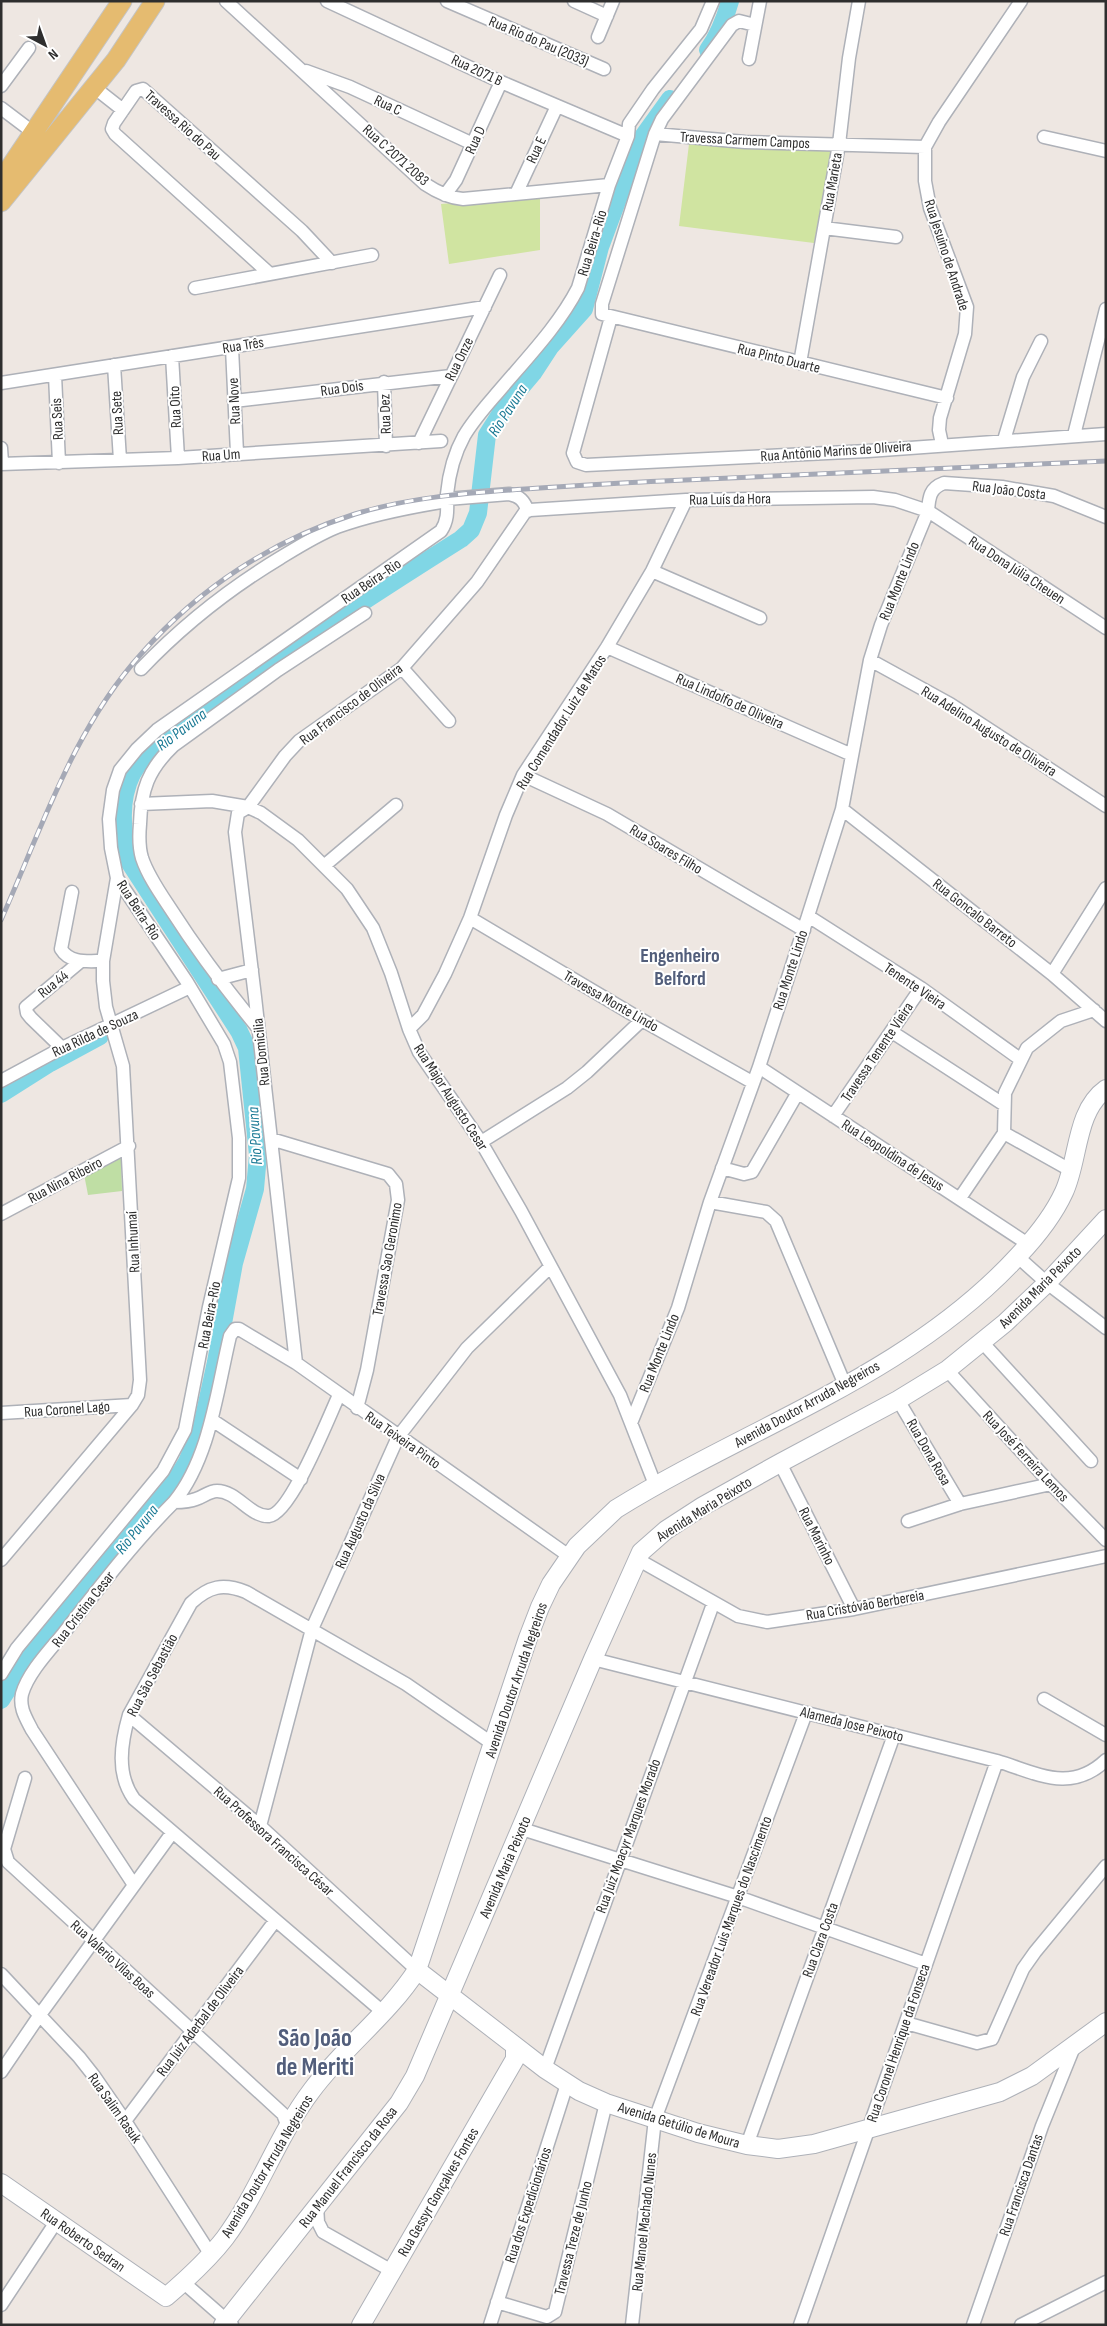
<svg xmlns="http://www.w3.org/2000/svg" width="1107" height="2326" viewBox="0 0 1107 2326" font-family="'Sofia Sans Condensed',sans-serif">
  <rect width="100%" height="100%" fill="#eee7e2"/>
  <path fill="#bfdea4" d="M114,1159H121L122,1191L88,1195L84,1174Z"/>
  <path fill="#d0e4a1" d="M689,144L832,148L814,243L679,226Z
    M540,196V250L449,264L441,204Z"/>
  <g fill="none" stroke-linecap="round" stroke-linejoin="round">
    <path stroke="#80d6e5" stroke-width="18" d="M708,50C719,35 725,19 730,1
      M1,1094L50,1063L100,1036
      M1,1700L22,1667L174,1483L187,1462L202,1426L216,1362L234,1263L255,1189L258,1155L247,1048L239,1031L128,860C123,831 118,802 132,774C147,745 183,726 209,708C290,648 375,593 461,539L471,530L478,513L487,435L506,405L533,373L550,347L584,309L600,247L639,142L670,99"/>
    <defs>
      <path id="street" d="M226,1L425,184C437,192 449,198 463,199L609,185
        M327,1L501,82L628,136
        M447,1L604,69
        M574,1L607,16
        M755,25L739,21L732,25L662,119L655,134L602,304V314L947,398
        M598,37L613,1
        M749,59L760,1
        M306,71L350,87L473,144
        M1,86L29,48
        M95,88L123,110
        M1,108L34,133
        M655,134L745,142L925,147
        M1044,137L1106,151
        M516,194L557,106
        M445,195L456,180L501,82
        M824,228L896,237
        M270,274L115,134L112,129L114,123L136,91L143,89L302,231L332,263
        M195,288L372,255
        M611,317L573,453L577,462L586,465L868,451L1106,434
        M232,348L237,453
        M172,356L178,458
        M800,363L839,144L849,58L859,1
        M114,365L120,460
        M55,375L59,463
        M384,382L386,446
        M1,383L485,307
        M234,401L451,376
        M1074,435L1106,309
        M1004,440L1023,377L1041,341
        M419,443L500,275
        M942,444L939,430L940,418L965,334L967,307L930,208L925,181V147L939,122L1021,1
        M1,448L2,463
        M1,464L178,458L441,441
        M447,499L509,494C520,496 524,501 528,511
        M652,571L760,618
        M607,647L852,755
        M870,660L950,704L1106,806
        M402,668L449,721
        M141,669C183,625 227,590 280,558C298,547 317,535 337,527C372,514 410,507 447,501
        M523,775L607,814L804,930
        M141,804L212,801L248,807L261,813L298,840L347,889L373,928L391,973L409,1029L419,1052L481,1142L521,1211L620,1395L656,1487
        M842,809L1052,974L1106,1021
        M325,865L396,805
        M72,892L61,949C70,964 88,961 103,961
        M808,916L921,988L1020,1059
        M470,918L642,1020L752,1082
        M1052,974L1106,888
        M218,979L252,970
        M258,1028C226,989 197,950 170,908C160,893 148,876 142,858C139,848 139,835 140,824C141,790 148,770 173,746L278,670L365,613
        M409,1029L423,1015L445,974L470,918L506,815L523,775L607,647L652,571L686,500
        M892,1032L1003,1104
        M62,1048L31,1018L27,1013L26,1007L81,961
        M759,1067L1028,1244
        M1,1081L62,1048L190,987
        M833,1116L921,988
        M1004,1133L1072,1171
        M271,1139L388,1174L396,1184L398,1200L367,1370L357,1408
        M481,1142L567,1088L587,1072L642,1020
        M722,1168L744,1174L752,1172L797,1094
        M960,1198L1004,1133L1005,1093L1027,1048L1061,1021L1094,1010
        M710,1202L766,1212L776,1221L845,1385
        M1,1214L129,1146
        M1018,1257L1047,1283L1106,1328
        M982,1342L1091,1461
        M296,1363L255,997L235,832L238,813L248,807L285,756L299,741L402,668L477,582L525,512L530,510L686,500L873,497L895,500L928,511L1106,628
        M947,1370L1051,1484L1106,1540
        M898,1400L960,1504
        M1,1413L132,1405
        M212,1420L301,1479
        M631,1423L678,1308L710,1202L759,1067L808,916L842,809L870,660L881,625L928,511C929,497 930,488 944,483L1002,487L1054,496L1106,517
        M780,1463L854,1609
        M174,1502C210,1458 217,1390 230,1336L235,1329H239L296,1363L569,1556
        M908,1521L960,1504L1051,1484
        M637,1559L738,1616L767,1622L854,1609L1106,1556
        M1,1560L132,1405L138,1395L140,1380L123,1066L106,1007L103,981V961L117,878
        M593,1659L997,1761C1037,1773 1070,1794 1106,1760
        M1,1674L17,1648L163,1471L185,1430L209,1307L239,1178V1138L230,1062L224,1044L187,982L117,878L111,848L109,819L113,790L120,770L137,749L157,730L441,531C449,519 447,508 447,494C449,474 454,454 464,436C474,419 487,405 499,391C527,358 559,325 578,288L609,185L628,136L629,124L653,89L701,29L713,1
        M1044,1699L1106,1735
        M129,1715L260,1826L417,1970
        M25,1778L4,1849L8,1862L283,2114L288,2127
        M260,1826L312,1629L398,1437L467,1348L550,1267
        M522,1829L738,1897L926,1964
        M134,1885L32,1730C26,1718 19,1708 22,1694C28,1673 49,1651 63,1634C98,1589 133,1543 174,1502C181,1502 189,1502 196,1499C203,1497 209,1491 217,1491C237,1491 250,1517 269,1516C291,1514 329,1416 339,1395
        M1,1974L79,2057L94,2076L125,2121L211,2255
        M384,2013L134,1799C116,1774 121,1743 129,1715L191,1603C209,1586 223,1583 246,1592L406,1684L493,1744
        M906,2023L977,2043L992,2039L1023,1969L1035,1952L1106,1866
        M545,2069L713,1604
        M1,2072L39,2016L172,1833
        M125,2121L275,1921
        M747,2145L894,1735
        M317,2206L318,2222L323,2232L392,2271
        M183,2282L232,2325
        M497,2302L547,2317L555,2312L606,2103
        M1,2305L56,2222
        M490,2325L567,2084
        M632,2325L655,2119L806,1713
        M800,2325L997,1761
        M973,2325L1042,2126L1074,2047
        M1021,2325L1106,2282"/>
      <path id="secondary" d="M417,1970L545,2069L579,2091L606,2103L698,2133L747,2145L778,2149L814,2144L1000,2092L1032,2076L1106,2022
        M1,2183L166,2297C187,2279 208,2260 225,2238C259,2192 277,2136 312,2090C344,2047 388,2015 417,1970L528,1638L540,1607L551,1584L577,1546L616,1509C750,1426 909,1375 1018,1256C1036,1237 1053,1216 1064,1192C1079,1160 1075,1111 1106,1089
        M223,2325L399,2103L415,2076L593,1659L641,1552L666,1530L703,1506L780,1463L898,1400L947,1370L1005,1323L1047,1283L1106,1219
        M361,2325L515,2059V2046"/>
      <path id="primary" d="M1,181L122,1
        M1,202L116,60L155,1"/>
    </defs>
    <use href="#street" stroke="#aeb1b8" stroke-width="15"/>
    <use href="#secondary" stroke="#aeb1b8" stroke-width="20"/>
    <use href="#primary" stroke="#c4c4c4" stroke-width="21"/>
    <use href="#street" stroke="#fff" stroke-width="12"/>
    <use href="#secondary" stroke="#fff" stroke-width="18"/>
    <use href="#primary" stroke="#e5bb70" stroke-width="19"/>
    <defs>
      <path id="rail" d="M1,920C42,828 73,729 142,653C199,588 273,540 355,514C410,497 467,493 525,489C571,486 617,483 663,481C811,474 958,468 1106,461"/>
    </defs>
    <use href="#rail" stroke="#a5a9b6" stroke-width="5"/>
    <use href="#rail" stroke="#fff" stroke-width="3" stroke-dasharray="9" stroke-linecap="butt"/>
  </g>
  <g text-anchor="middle" stroke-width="4" stroke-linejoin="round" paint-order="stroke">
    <g font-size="15" fill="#2e2e2e" stroke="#fff">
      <text transform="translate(539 41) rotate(23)" y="5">Rua Rio do Pau (2033)</text>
      <text transform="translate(477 70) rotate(25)" y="5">Rua 2071 B</text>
      <text transform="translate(388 105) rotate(25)" y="5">Rua C</text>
      <text transform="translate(183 125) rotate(42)" y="5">Travessa Rio do Pau</text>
      <text transform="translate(475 140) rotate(-65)" y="5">Rua D</text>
      <text transform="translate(745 140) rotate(3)" y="5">Travessa Carmem Campos</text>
      <text transform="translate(536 150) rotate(-65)" y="5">Rua E</text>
      <text transform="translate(396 155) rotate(42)" y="5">Rua C 2071 2083</text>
      <text transform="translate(832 182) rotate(-80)" y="5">Rua Marieta</text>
      <text transform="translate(592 243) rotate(-73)" y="5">Rua Beira-Rio</text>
      <text transform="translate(947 255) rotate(72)" y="5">Rua Jesuino de Andrade</text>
      <text transform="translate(243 345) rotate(-9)" y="5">Rua Três</text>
      <text transform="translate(779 358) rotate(14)" y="5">Rua Pinto Duarte</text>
      <text transform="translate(459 359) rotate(-64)" y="5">Rua Onze</text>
      <text transform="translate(342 388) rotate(-8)" y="5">Rua Dois</text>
      <text transform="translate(234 401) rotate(-93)" y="5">Rua Nove</text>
      <text transform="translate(175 407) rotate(-93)" y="5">Rua Oito</text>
      <text transform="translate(117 413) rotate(-93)" y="5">Rua Sete</text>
      <text transform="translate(385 414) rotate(-92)" y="5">Rua Dez</text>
      <text transform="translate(57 419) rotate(-93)" y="5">Rua Seis</text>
      <text transform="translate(836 451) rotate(-4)" y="5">Rua Antônio Marins de Oliveira</text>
      <text transform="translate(221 455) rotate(-4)" y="5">Rua Um</text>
      <text transform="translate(1009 490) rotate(7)" y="5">Rua João Costa</text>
      <text transform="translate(730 499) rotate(-1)" y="5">Rua Luís da Hora</text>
      <text transform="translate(1017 570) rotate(33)" y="5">Rua Dona Júlia Cheuen</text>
      <text transform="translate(371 581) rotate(-34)" y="5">Rua Beira-Rio</text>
      <text transform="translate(899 581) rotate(-68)" y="5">Rua Monte Lindo</text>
      <text transform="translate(730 701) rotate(24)" y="5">Rua Lindolfo de Oliveira</text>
      <text transform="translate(351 704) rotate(-37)" y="5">Rua Francisco de Oliveira</text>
      <text transform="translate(561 722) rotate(-58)" y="5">Rua Comendador Luiz de Matos</text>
      <text transform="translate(989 731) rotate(32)" y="5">Rua Adelino Augusto de Oliveira</text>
      <text transform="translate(666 849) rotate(31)" y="5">Rua Soares Filho</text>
      <text transform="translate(139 910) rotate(57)" y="5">Rua Beira-Rio</text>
      <text transform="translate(975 913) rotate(38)" y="5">Rua Goncalo Barreto</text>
      <text transform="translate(790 970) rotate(-72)" y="5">Rua Monte Lindo</text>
      <text transform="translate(53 984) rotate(-39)" y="5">Rua 44</text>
      <text transform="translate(915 986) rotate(34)" y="5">Tenente Vieira</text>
      <text transform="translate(611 1001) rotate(30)" y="5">Travessa Monte Lindo</text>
      <text transform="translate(95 1033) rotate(-25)" y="5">Rua Rilda de Souza</text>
      <text transform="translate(261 1052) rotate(-96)" y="5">Rua Domicilia</text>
      <text transform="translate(877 1052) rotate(-56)" y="5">Travessa Tenente Vieira</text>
      <text transform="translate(451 1097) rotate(57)" y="5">Rua Major Augusto Cesar</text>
      <text transform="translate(893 1155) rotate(33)" y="5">Rua Leopoldina de Jesus</text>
      <text transform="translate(65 1180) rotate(-28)" y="5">Rua Nina Ribeiro</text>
      <text transform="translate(133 1242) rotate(-93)" y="5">Rua Inhumaí</text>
      <text transform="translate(387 1259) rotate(-80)" y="5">Travessa Sao Geronimo</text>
      <text transform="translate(1040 1287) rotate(-45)" y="5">Avenida Maria Peixoto</text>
      <text transform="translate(209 1315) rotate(-79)" y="5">Rua Beira-Rio</text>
      <text transform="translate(659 1353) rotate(-68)" y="5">Rua Monte Lindo</text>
      <text transform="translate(807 1404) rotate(-29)" y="5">Avenida Doutor Arruda Negreiros</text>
      <text transform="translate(67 1409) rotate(-4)" y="5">Rua Coronel Lago</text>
      <text transform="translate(403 1440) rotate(35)" y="5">Rua Teixeira Pinto</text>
      <text transform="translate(929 1452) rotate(60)" y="5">Rua Dona Rosa</text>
      <text transform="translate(1026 1456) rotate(47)" y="5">Rua José Ferreira Lemos</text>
      <text transform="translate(704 1509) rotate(-32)" y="5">Avenida Maria Peixoto</text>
      <text transform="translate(360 1521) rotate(-66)" y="5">Rua Augusto da Silva</text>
      <text transform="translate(817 1536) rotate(63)" y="5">Rua Marinho</text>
      <text transform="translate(865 1605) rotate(-10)" y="5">Rua Cristóvão Berbereia</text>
      <text transform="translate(83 1609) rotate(-52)" y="5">Rua Cristina Cesar</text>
      <text transform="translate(152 1675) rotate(-62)" y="5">Rua São Sebastião</text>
      <text transform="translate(516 1680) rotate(-71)" y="5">Avenida Doutor Arruda Negreiros</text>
      <text transform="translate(852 1724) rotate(14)" y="5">Alameda Jose Peixoto</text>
      <text transform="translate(628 1836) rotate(-70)" y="5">Rua Juiz Moacyr Marques Morado</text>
      <text transform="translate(274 1841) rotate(42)" y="5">Rua Professora Francisca César</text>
      <text transform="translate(505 1867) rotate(-67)" y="5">Avenida Maria Peixoto</text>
      <text transform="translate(731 1916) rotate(-70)" y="5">Rua Vereador Luis Marques do Nascimento</text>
      <text transform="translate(820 1940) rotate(-70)" y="5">Rua Clara Costa</text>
      <text transform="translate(113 1959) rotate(42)" y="5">Rua Valerio Vilas Boas</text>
      <text transform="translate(200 2021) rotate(-53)" y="5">Rua Juiz Aderbal de Oliveira</text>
      <text transform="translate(898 2043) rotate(-71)" y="5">Rua Coronel Henrique da Fonseca</text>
      <text transform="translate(115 2108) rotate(55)" y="5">Rua Salim Rasuk</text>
      <text transform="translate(679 2125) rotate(17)" y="5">Avenida Getúlio de Moura</text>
      <text transform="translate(267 2166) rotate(-59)" y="5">Avenida Doutor Arruda Negreiros</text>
      <text transform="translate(348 2167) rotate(-52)" y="5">Rua Manuel Francisco da Rosa</text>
      <text transform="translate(1021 2185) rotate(-71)" y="5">Rua Francisca Dantas</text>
      <text transform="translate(438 2192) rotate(-60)" y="5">Rua Gessyr Gonçalves Fontes</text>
      <text transform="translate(528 2205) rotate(-72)" y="5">Rua dos Expedicionários</text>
      <text transform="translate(644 2222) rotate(-84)" y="5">Rua Manoel Machado Nunes</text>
      <text transform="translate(573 2238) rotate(-76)" y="5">Travessa Treze de Junho</text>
      <text transform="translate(83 2240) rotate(35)" y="5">Rua Roberto Sedran</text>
    </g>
    <g font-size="16" font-style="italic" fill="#1b7a95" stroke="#fff">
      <text transform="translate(507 410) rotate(-57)" y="6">Rio Pavuna</text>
      <text transform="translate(181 729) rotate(-37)" y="6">Rio Pavuna</text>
      <text transform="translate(254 1136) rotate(-94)" y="6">Rio Pavuna</text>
      <text transform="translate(136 1529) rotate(-51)" y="6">Rio Pavuna</text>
    </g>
    <g font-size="20" font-weight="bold" fill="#525e7b" stroke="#fff">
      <text x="680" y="962">Engenheiro<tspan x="680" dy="23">Belford</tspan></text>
    </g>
    <g font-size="25" font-weight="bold" fill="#525e7b" stroke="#fff">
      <text x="315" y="2046">São João<tspan x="315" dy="29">de Meriti</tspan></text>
    </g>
  </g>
  <rect width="1107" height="2326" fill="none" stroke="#2e2e2e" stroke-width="5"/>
  <g transform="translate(45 45) rotate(139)" stroke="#ffffff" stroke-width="4" paint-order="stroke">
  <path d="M0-4L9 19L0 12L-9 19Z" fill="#2e2e2e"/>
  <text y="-8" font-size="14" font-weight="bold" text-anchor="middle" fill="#2e2e2e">N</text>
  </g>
</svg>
